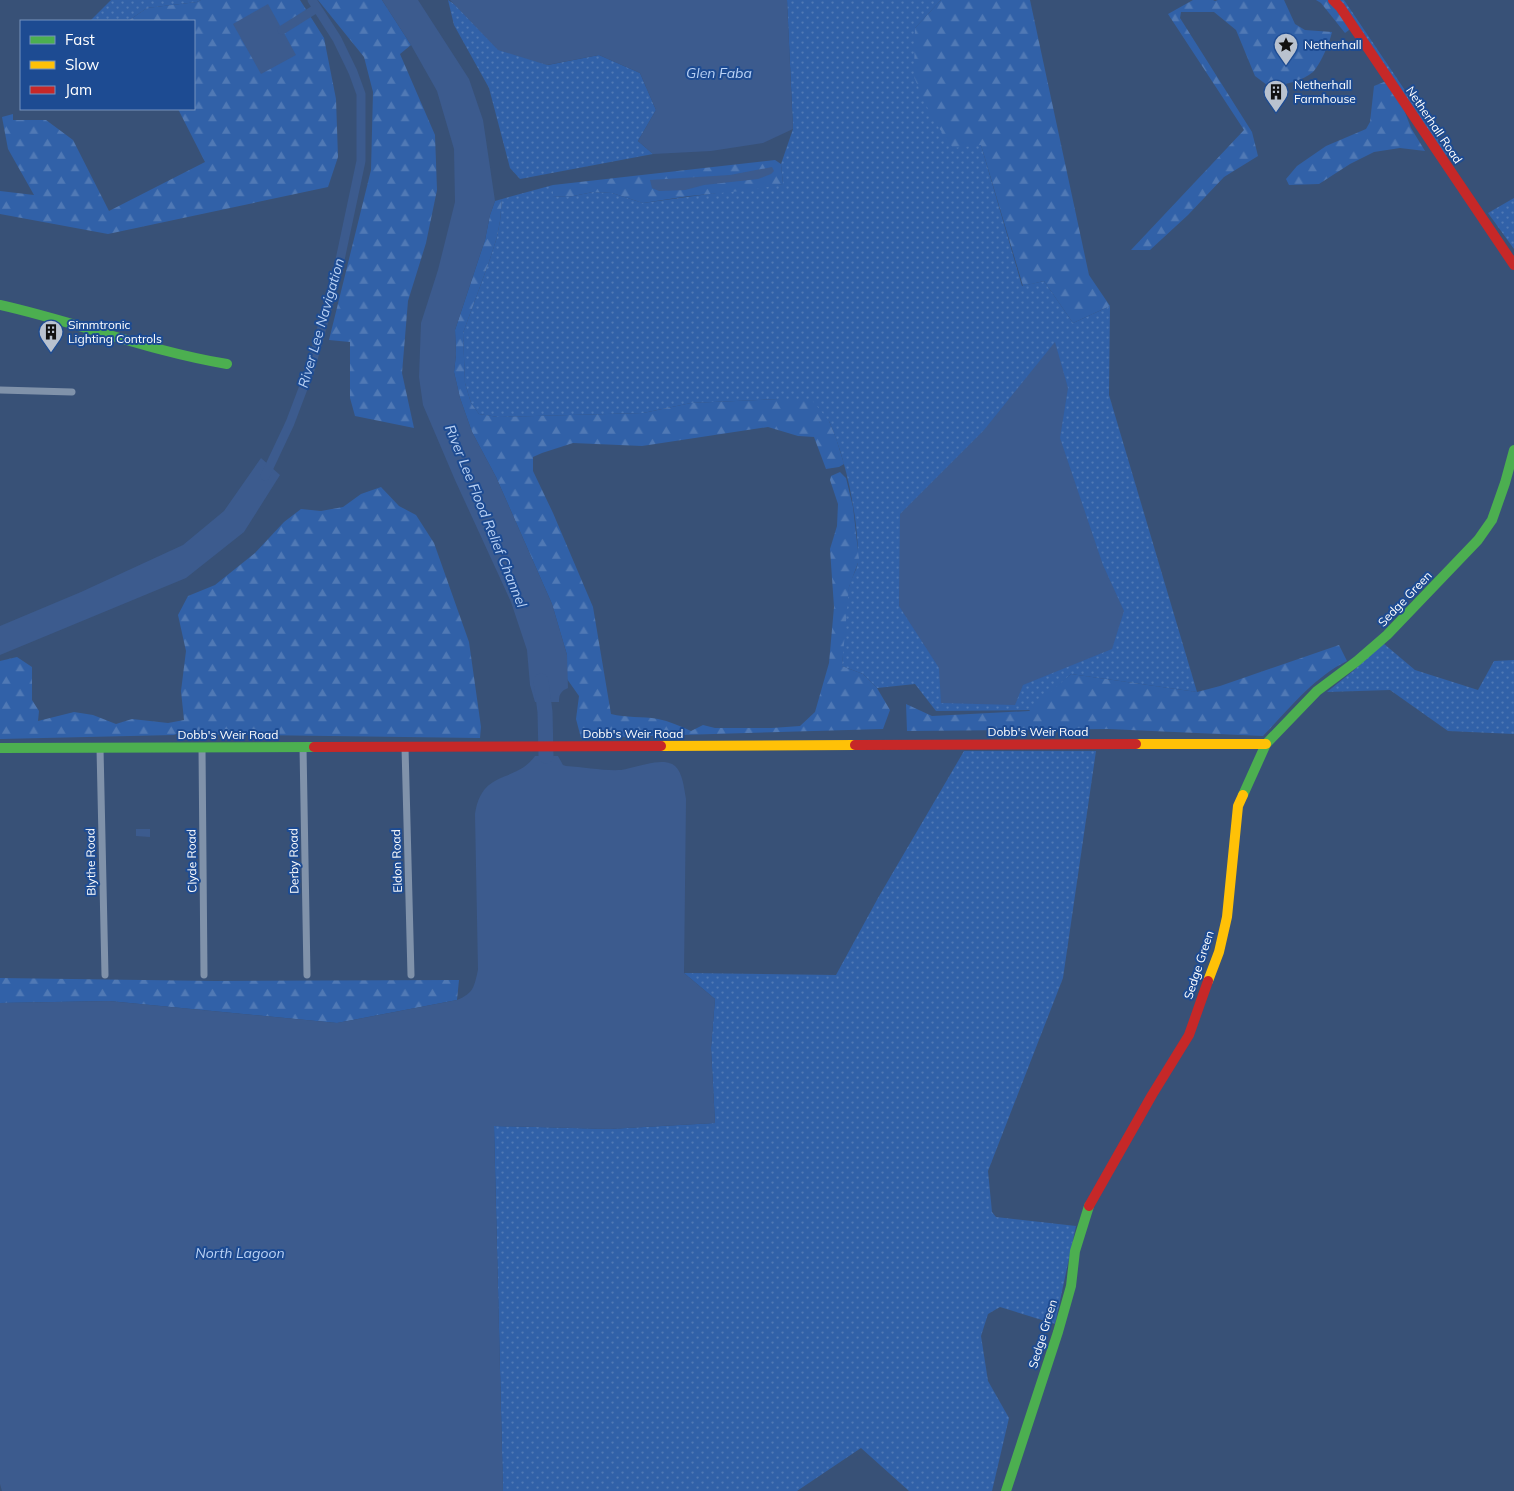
<svg xmlns="http://www.w3.org/2000/svg" width="1514" height="1491" viewBox="0 0 1514 1491" font-family="Mulish,sans-serif">
  <defs>
    <pattern id="grass-dots" width="8" height="8" patternUnits="userSpaceOnUse" patternTransform="scale(1.25)"><rect width="8" height="8" fill="#3161a8"/><path d="M2 2h.1M6 6h.1" fill="none" stroke="#5079b5" stroke-width="1.8" stroke-linecap="round"/></pattern>
    <pattern id="forest-firs" width="22" height="20" patternUnits="userSpaceOnUse" patternTransform="scale(1.25)"><rect width="22" height="20" fill="#3161a8"/><path d="M5 1l3.5 6h-7zM16 11l3.5 6h-7z" fill="#5079b5"/></pattern>
  </defs>
  <rect width="100%" height="100%" fill="#385177"/>
  <path fill="url(#grass-dots)" d="M111,0H201L197,2L147,8L128,21H90Z
    M448,0L548,65L599,55L640,73L656,110L638,141L653,154L520,179L510,168L489,88L454,25Z
    M787,0H941L915,28L981,145L1022,286L1044,281L1073,323L1110,306L1109,395L1197,692L1071,674L1033,710L936,711L915,684L877,688L863,674L842,666C844,640 842,612 849,587C851,577 859,568 858,558C858,517 846,459 829,421L780,399L691,403L643,413L498,417L479,414L471,403L465,383L463,333L489,262L497,237L500,221L502,199L553,185V196L568,197L593,192L612,193L643,203L783,184L781,164L793,129Z
    M1333,0H1344L1448,154L1437,159Z
    M1514,198V249L1488,213Z
    M1383,643L1415,670L1478,690L1494,661L1514,660V734L1448,731L1390,690L1327,692L1353,671Z
    M964,751H1096L1063,978L988,1171L992,1212L996,1217L1076,1226L1055,1324L1000,1307L988,1314L981,1336L988,1381L1009,1418L992,1491H909L861,1448L797,1491H503L494,1126L609,1129L715,1123L711,1048L715,999L684,973L836,975L878,898Z"/>
  <path fill="url(#forest-firs)" d="M201,0H300L324,38L336,99L338,157L328,187L108,234L0,214V191L34,195L8,149L2,117L13,114V120H46L73,140L109,211L205,162L178,109H194V21H128L147,8L197,2Z
    M318,0H382L411,45L400,54L435,135L437,190L426,243L408,301L402,373L414,428L355,416L350,398V342L329,340L371,170L373,92L364,57Z
    M941,0H1030L1089,275L1110,306L1073,323L1044,281L1023,286L981,145L953,148L932,118L914,77L915,28Z
    M1193,0H1213L1215,1L1218,0H1284L1295,24L1305,30L1332,32C1330,42 1320,65 1313,72C1303,81 1284,84 1271,88L1255,76L1236,30L1214,12H1181L1180,18L1252,132L1258,156L1224,177L1188,215L1150,250H1131L1244,130L1168,14Z
    M1316,0H1333L1353,27L1345,33L1321,3Z
    M1384,82L1395,86L1411,128L1425,151L1400,148L1374,152L1350,164L1319,184L1289,185L1286,179L1297,166L1326,146L1366,129L1370,122L1374,86Z
    M775,160L781,164L783,184L751,190L689,196L643,203L612,193L593,192L568,197L553,196V185Z
    M502,199L500,221L497,237L489,262L463,333L465,383L471,403L479,414L498,417L643,413L691,403L780,399H811L829,421L836,438L844,464L839,467L826,469L814,437L798,436L768,427L642,446L573,443L542,453L533,457V471L553,513L593,607L611,714C626,718 642,716 658,719C669,721 680,726 691,731L703,725L715,728H772L800,726L815,712L829,663L834,607L830,549L837,526L838,504L830,480L831,476L840,472L846,478L853,507L859,560L849,587L842,666L863,674L877,688L890,710L883,729L581,738L576,719L579,696L567,679V655L552,604L496,477L472,432L460,398L454,372L456,354L455,330L485,240L490,215L495,201Z
    M381,487L399,506L416,515L434,543L469,642L481,727L480,738L185,734V730L174,735L0,739V661L17,657L32,667V700L39,711L38,721L74,712L93,715L116,724L132,719L168,723L184,720L181,691L186,651L178,615L188,596L215,585L255,553L284,522L301,509L321,511L343,507L361,494Z
    M1339,645L1347,661C1314,677 1288,710 1263,736L1108,729L907,731L906,704L932,716L1029,711L1071,674L1197,692L1220,686Z
    M0,978L215,981L459,980L457,1000L337,1023L109,1001L0,1003Z"/>
  <path fill="#3c5b8e" d="M382,0H418L469,79L483,120L495,201L490,215L485,240L455,330L456,354L454,372L460,398L472,432L496,477L552,604L567,655L568,688C561,691 559,694 559,702H550L547,699L543,702H535L530,685L527,650L511,602L455,480L423,405L419,377L421,323L438,270L455,202L454,149L437,91L411,45Z
    M450,0H787L793,129L763,143L711,151L653,154L638,141L656,110L640,73L599,55L547,65L498,50Z
    M268,4L296,55L261,74L233,24Z
    M772,167L774,171L771,174L758,179L704,185L685,190L659,191L652,188L650,180L730,175Z
    M1055,342L1068,388L1060,438L1103,565L1124,611L1112,649L1023,685L1015,705L941,703L939,668L899,606L900,514L984,430Z
    M261,458L280,475L244,532L186,578L0,655V626L81,592L183,545L224,511Z
    M535,756H558L563,765L566,766C584,767 604,771 621,770C636,768 663,756 675,766C683,773 684,789 686,799L684,973L715,999L711,1048L715,1123L609,1129L494,1126L503,1491H2L0,1484V1003L109,1001L337,1023L457,1000C474,993 474,987 478,970L475,814C482,768 515,784 535,756Z
    M136,829H150V837L136,836Z"/>
  <g fill="none" stroke-linecap="round" stroke-linejoin="round">
    <path stroke="#3c5b8e" stroke-width="9" d="M282,30L317,8
      M265,476L290,423L310,370L337,274L361,161V94L353,72L337,39L312,0"/>
    <path stroke="#3c5b8e" stroke-width="15" d="M541,681L545,712L546,756"/>
    <path stroke="#8092aa" stroke-width="7" d="M0,390L72,392
      M202,747L204,975
      M303,747L307,975
      M405,747L411,975
      M100,748L105,975"/>
    <path stroke="#4caf50" stroke-width="10" d="M0,305C76,322 149,351 227,364
      M0,748L314,747
      M1243,795L1266,744L1317,691L1357,661L1387,635L1478,540L1492,520L1505,483L1514,450
      M1006,1491L1058,1332L1071,1286L1075,1251L1089,1206"/>
    <path stroke="#ffc107" stroke-width="10" d="M1136,744H1266
      M661,746L855,745
      M1208,981L1219,952L1227,917L1238,806L1243,795"/>
    <path stroke="#c62828" stroke-width="10" d="M1333,0L1340,7L1514,265
      M855,745L1136,744
      M314,747L661,746
      M1089,1206L1152,1095L1189,1035L1208,981"/>
  </g>
  <defs>
    <symbol id="sight-pin" viewBox="-11 -11 22 30"><path d="M0 17L-7.5 6A9.5 9.5 0 1 1 7.5 6Z" fill="#b9c2cf" stroke="#1d4b92"/><path d="M0-6L1.8-2.2L6-1.7L2.9 1.2L3.7 5.4L0 3.3L-3.7 5.4L-2.9 1.2L-6-1.7L-1.8-2.2Z" fill="#111"/></symbol>
    <symbol id="building-pin" viewBox="-11 -11 22 30"><path d="M0 17L-7.5 6A9.5 9.5 0 1 1 7.5 6Z" fill="#b9c2cf" stroke="#1d4b92"/><path d="M-4-6H4V6H1V3H-1V6H-4ZM-2.5-4.3h1.7v1.8h-1.7ZM.8-4.3h1.7v1.8H.8ZM-2.5-1h1.7V.8h-1.7ZM.8-1h1.7V.8H.8Z" fill="#111"/></symbol>
  </defs>
  <g fill-rule="evenodd">
    <use href="#sight-pin" x="1272" y="31" width="28" height="38"/>
    <use href="#building-pin" x="1262" y="78" width="28" height="38"/>
    <use href="#building-pin" x="37" y="318" width="28" height="38"/>
  </g>
  <g text-anchor="middle" stroke-width="4" stroke-linejoin="round" paint-order="stroke">
    <g font-size="12" fill="#fff" stroke="#1d4b92" text-anchor="start">
      <text x="1304" y="49">Netherhall</text>
      <text x="1294" y="89">Netherhall<tspan x="1294" dy="14">Farmhouse</tspan></text>
      <text x="68" y="329">Simmtronic<tspan x="68" dy="14">Lighting Controls</tspan></text>
    </g>
    <g font-size="12" fill="#fff" stroke="#1d4b92">
      <text transform="translate(1434 125) rotate(56)" y="4">Netherhall Road</text>
      <text transform="translate(1405 599) rotate(-46)" y="4">Sedge Green</text>
      <text x="1038" y="736">Dobb's Weir Road</text>
      <text x="633" y="738">Dobb's Weir Road</text>
      <text x="228" y="739">Dobb's Weir Road</text>
      <text transform="translate(192 861) rotate(-91)" y="4">Clyde Road</text>
      <text transform="translate(294 861) rotate(-91)" y="4">Derby Road</text>
      <text transform="translate(397 861) rotate(-92)" y="4">Eldon Road</text>
      <text transform="translate(91 862) rotate(-91)" y="4">Blythe Road</text>
      <text transform="translate(1199 965) rotate(-72)" y="4">Sedge Green</text>
      <text transform="translate(1043 1334) rotate(-73)" y="4">Sedge Green</text>
    </g>
    <g font-size="14" font-style="italic" fill="#bad2f5" stroke="#1d4b92">
      <text x="719" y="78">Glen Faba</text>
      <text transform="translate(321 323) rotate(-74)" y="5">River Lee Navigation</text>
      <text transform="translate(486 516) rotate(68)" y="5">River Lee Flood Relief Channel</text>
      <text x="240" y="1258">North Lagoon</text>
    </g>
  </g>
  <rect x="20" y="20" width="175" height="90" fill="#1d4b92" stroke="#7793be"/>
  <rect x="30" y="36" width="25" height="8" fill="#4caf50" stroke="#7793be"/>
  <text x="65" y="45" font-size="15" fill="#ffffff">Fast</text>
  <rect x="30" y="61" width="25" height="8" fill="#ffc107" stroke="#7793be"/>
  <text x="65" y="70" font-size="15" fill="#ffffff">Slow</text>
  <rect x="30" y="86" width="25" height="8" fill="#c62828" stroke="#7793be"/>
  <text x="65" y="95" font-size="15" fill="#ffffff">Jam</text>
</svg>
